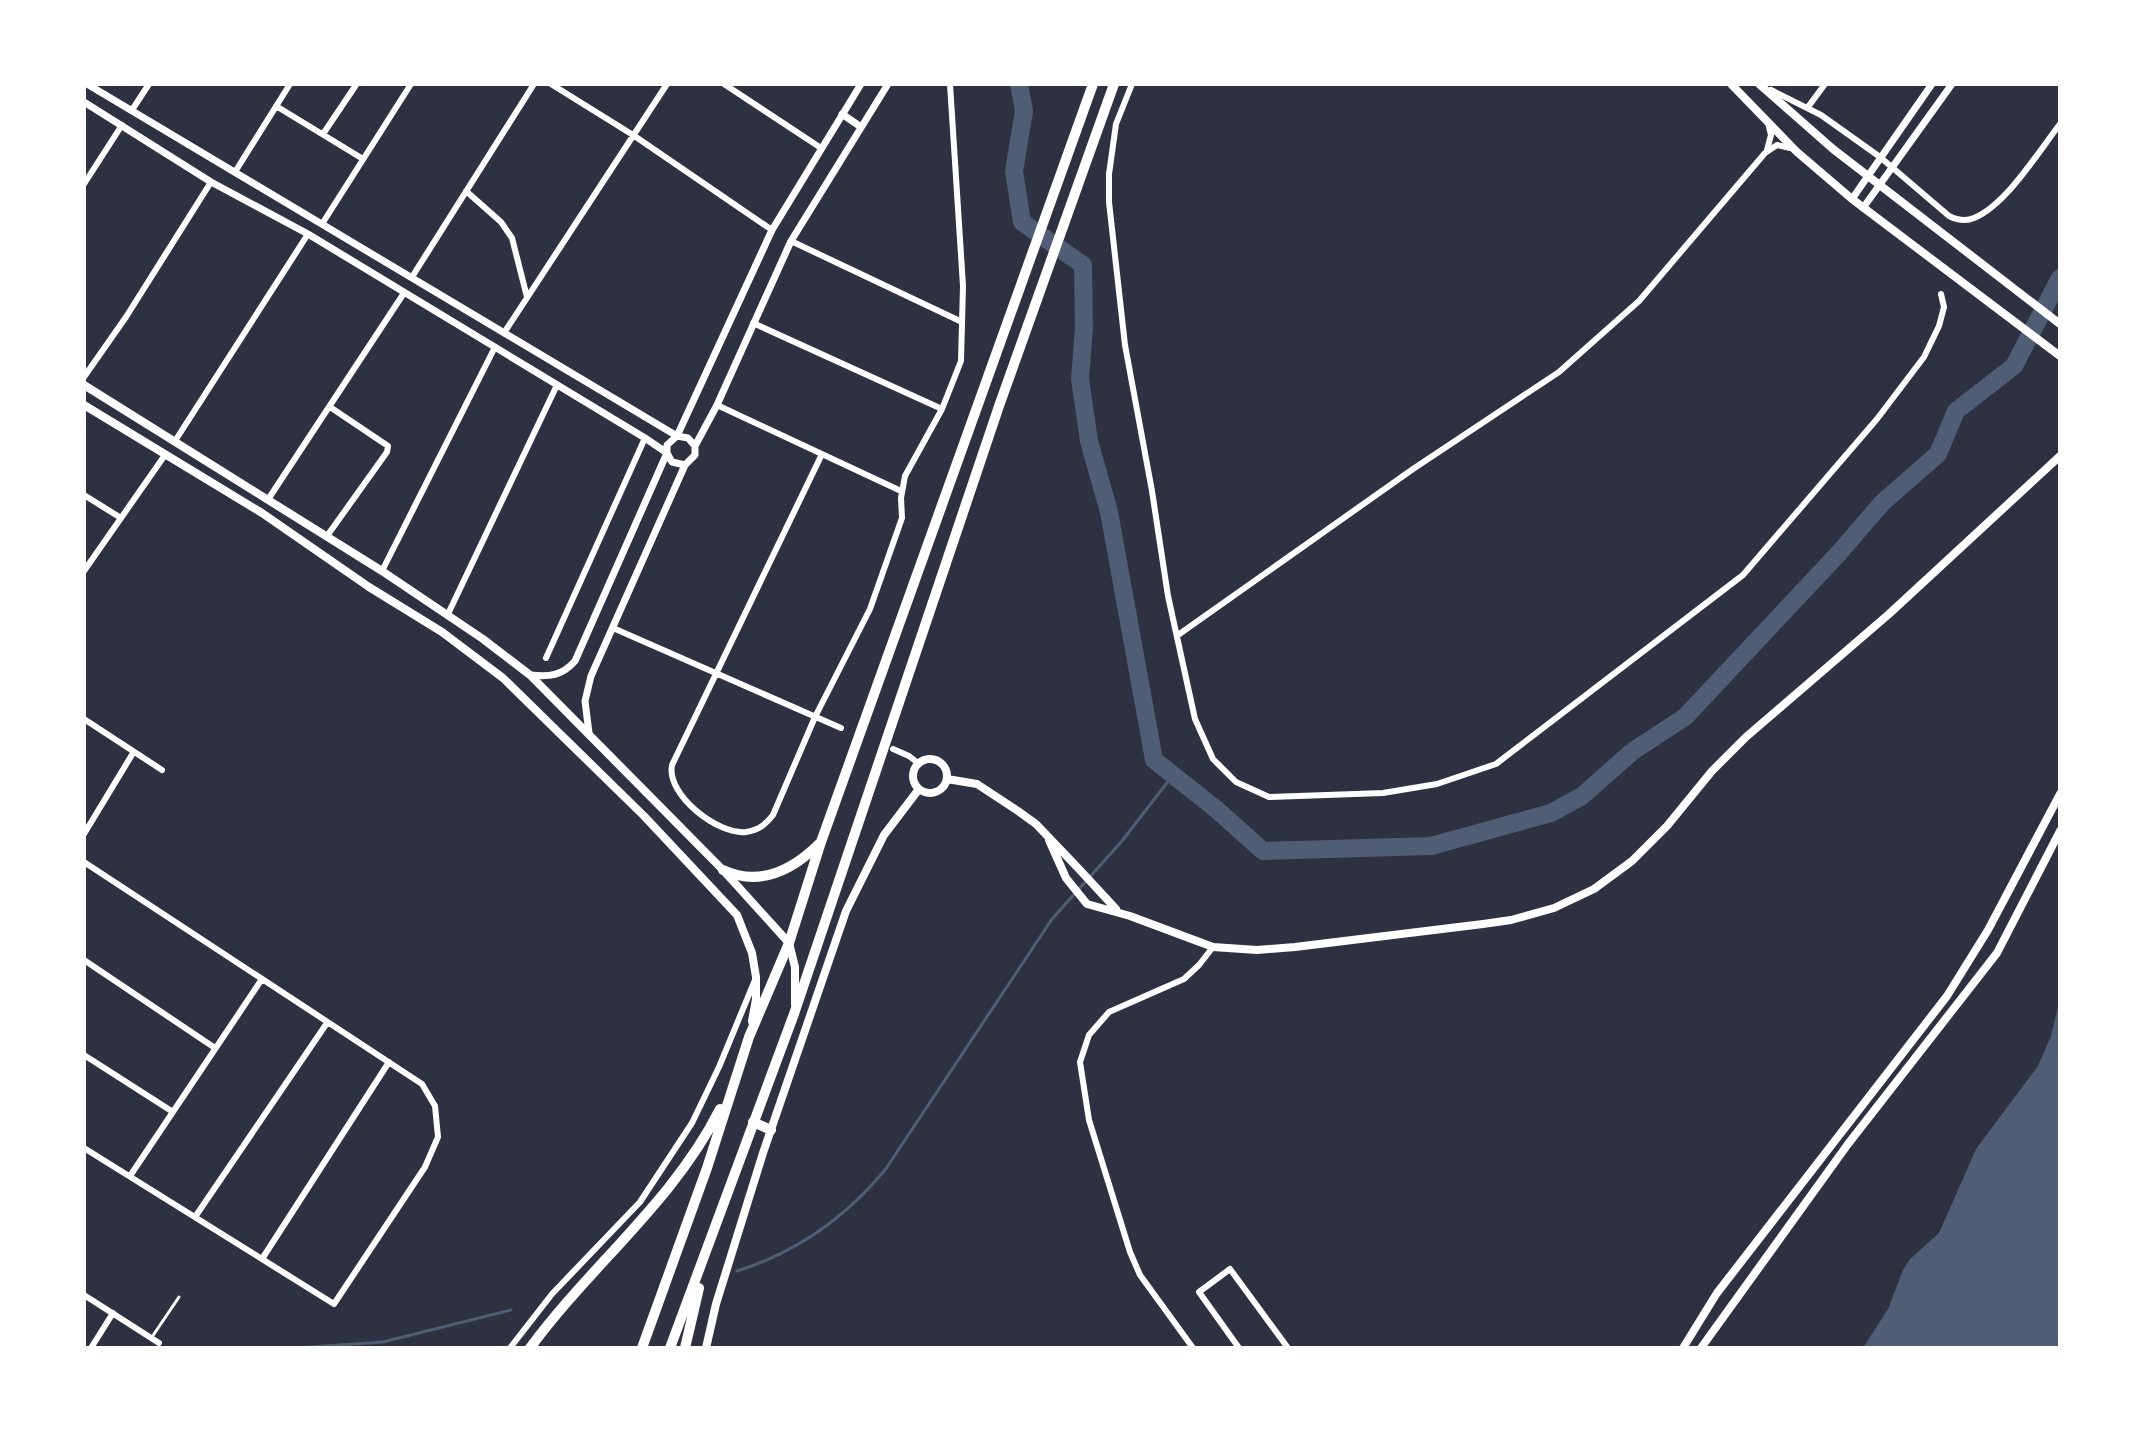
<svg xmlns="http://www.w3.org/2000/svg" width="2144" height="1432" viewBox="0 0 2144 1432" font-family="'PT Sans Narrow',sans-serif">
  <rect width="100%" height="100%" fill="#2d3142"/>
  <path fill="#4f5d75" d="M2060,998V1348H1863L1888,1309L1903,1270L1910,1259L1939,1233L1976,1149L2038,1066L2051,1036Z"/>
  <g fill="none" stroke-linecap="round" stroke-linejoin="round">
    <path stroke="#4f5d75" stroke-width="3" d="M737,1271C798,1252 845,1218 885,1170L1052,919L1122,841L1173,775
      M296,1348L383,1342L511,1310"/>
    <path stroke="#4f5d75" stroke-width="18" d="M1019,84L1024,111L1014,171L1022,222L1083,265L1084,328L1080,379L1089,441L1109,512L1154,760L1216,809L1263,851L1431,846L1551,813L1582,796L1633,751L1685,717L1839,553L1882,503L1938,454L1956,411L2014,366L2060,278"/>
    <path stroke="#fff" stroke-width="3" d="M152,1337L179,1297"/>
    <path stroke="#fff" stroke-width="6" d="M551,84L633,135L772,230
      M724,84L821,148
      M1132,84L1116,124L1109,174V202L1125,345L1152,491L1168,596L1195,719L1213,759L1236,782L1269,797L1383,793L1437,784L1496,764L1743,575L1877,419L1924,357L1939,326L1944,307L1941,294
      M1771,90L1821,115L1880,157L1949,216C1957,220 1965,222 1974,218C2006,205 2039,151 2060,124
      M276,106L363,159
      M1808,107L1825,84
      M132,110L149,84
      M323,134L356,85L354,84
      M1767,150L1771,135L1768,123
      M235,172L290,84
      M84,184L122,125
      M466,191L501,222L512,238L527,297
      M322,224L411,84
      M791,241L962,322
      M412,277L534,84
      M753,323L942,409
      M504,333L667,84
      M84,377L126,317L211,182
      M717,405L901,491
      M175,441L308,234
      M822,454L672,765C666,795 718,835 746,832C759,830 765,825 773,815L815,717L870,609L902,518L901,498L905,476L942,409L961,361L963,286L950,84
      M84,495L121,518
      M269,498L404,293
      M327,536L387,452L388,446L330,407
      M84,571L165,455
      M382,571L495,347
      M448,614L557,385
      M613,628L841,728
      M1178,635L1413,469L1559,372L1639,301L1765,153L1777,145L1790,148
      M546,658L645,438
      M84,719L162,770
      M893,749L909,756L918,763
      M84,834L133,753
      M84,862L422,1084L435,1106L438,1137L425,1167L334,1304L84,1148
      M84,960L215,1048
      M84,1055L173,1112
      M130,1176L262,979
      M195,1217L327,1023
      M262,1259L389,1062
      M84,1295L159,1343
      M91,1348L113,1313
      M510,1348L552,1294L640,1202L692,1123L719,1067L755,980
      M1193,1348L1140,1275L1130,1252L1089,1120L1080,1062L1089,1035L1109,1012L1184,979L1199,965L1213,947
      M1239,1348L1199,1292L1230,1269L1288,1348"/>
    <path stroke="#fff" stroke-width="7" d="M87,84L677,436L688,438L695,446
      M84,102L211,182L308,234L645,438L667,453L672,462L685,465
      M842,114L861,127
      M1852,199L1932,84
      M1863,208L1952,84
      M530,675C549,677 562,676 575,661L667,453V445L677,436L772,230L861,84
      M589,733L585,701L591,676L685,465L695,455V446L717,405L791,241L888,84"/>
    <path stroke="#fff" stroke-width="8" d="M1731,84L1797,152L1852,199L2060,356
      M1759,84L1833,149L2060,324
      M84,385L382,571L483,639L530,675L723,870L789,943L795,967V1004
      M84,405L262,513L369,587L442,632L503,678L644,816L737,915L752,953L756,977V999L752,1021
      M913 776a17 17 0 1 1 34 0a17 17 0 1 1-34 0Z
      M947,779L977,784L1018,811L1036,824L1078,868L1116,909
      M1049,840L1066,878L1087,904L1130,916L1213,947L1257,950L1295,947L1483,924L1511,920L1554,908L1594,889L1632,861L1667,826L1712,771L1746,737L1889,614L2060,456
      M706,1348L716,1304L763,1153L846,911L884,835L919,789
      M1683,1348L1717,1293L1947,996L1988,930L2060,794
      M1701,1348L1848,1144L1997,953L2060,831"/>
    <path stroke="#fff" stroke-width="10" d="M723,870C760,887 793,870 820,843
      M753,1122L771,1130
      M530,1348C590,1266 674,1201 720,1109
      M642,1348L707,1168L749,1037L789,943L821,842L1093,84
      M670,1348L794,1014L999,406L1114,84
      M685,1348L699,1288"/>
  </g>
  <rect width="2144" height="1432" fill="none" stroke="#ffffff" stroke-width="172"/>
</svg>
